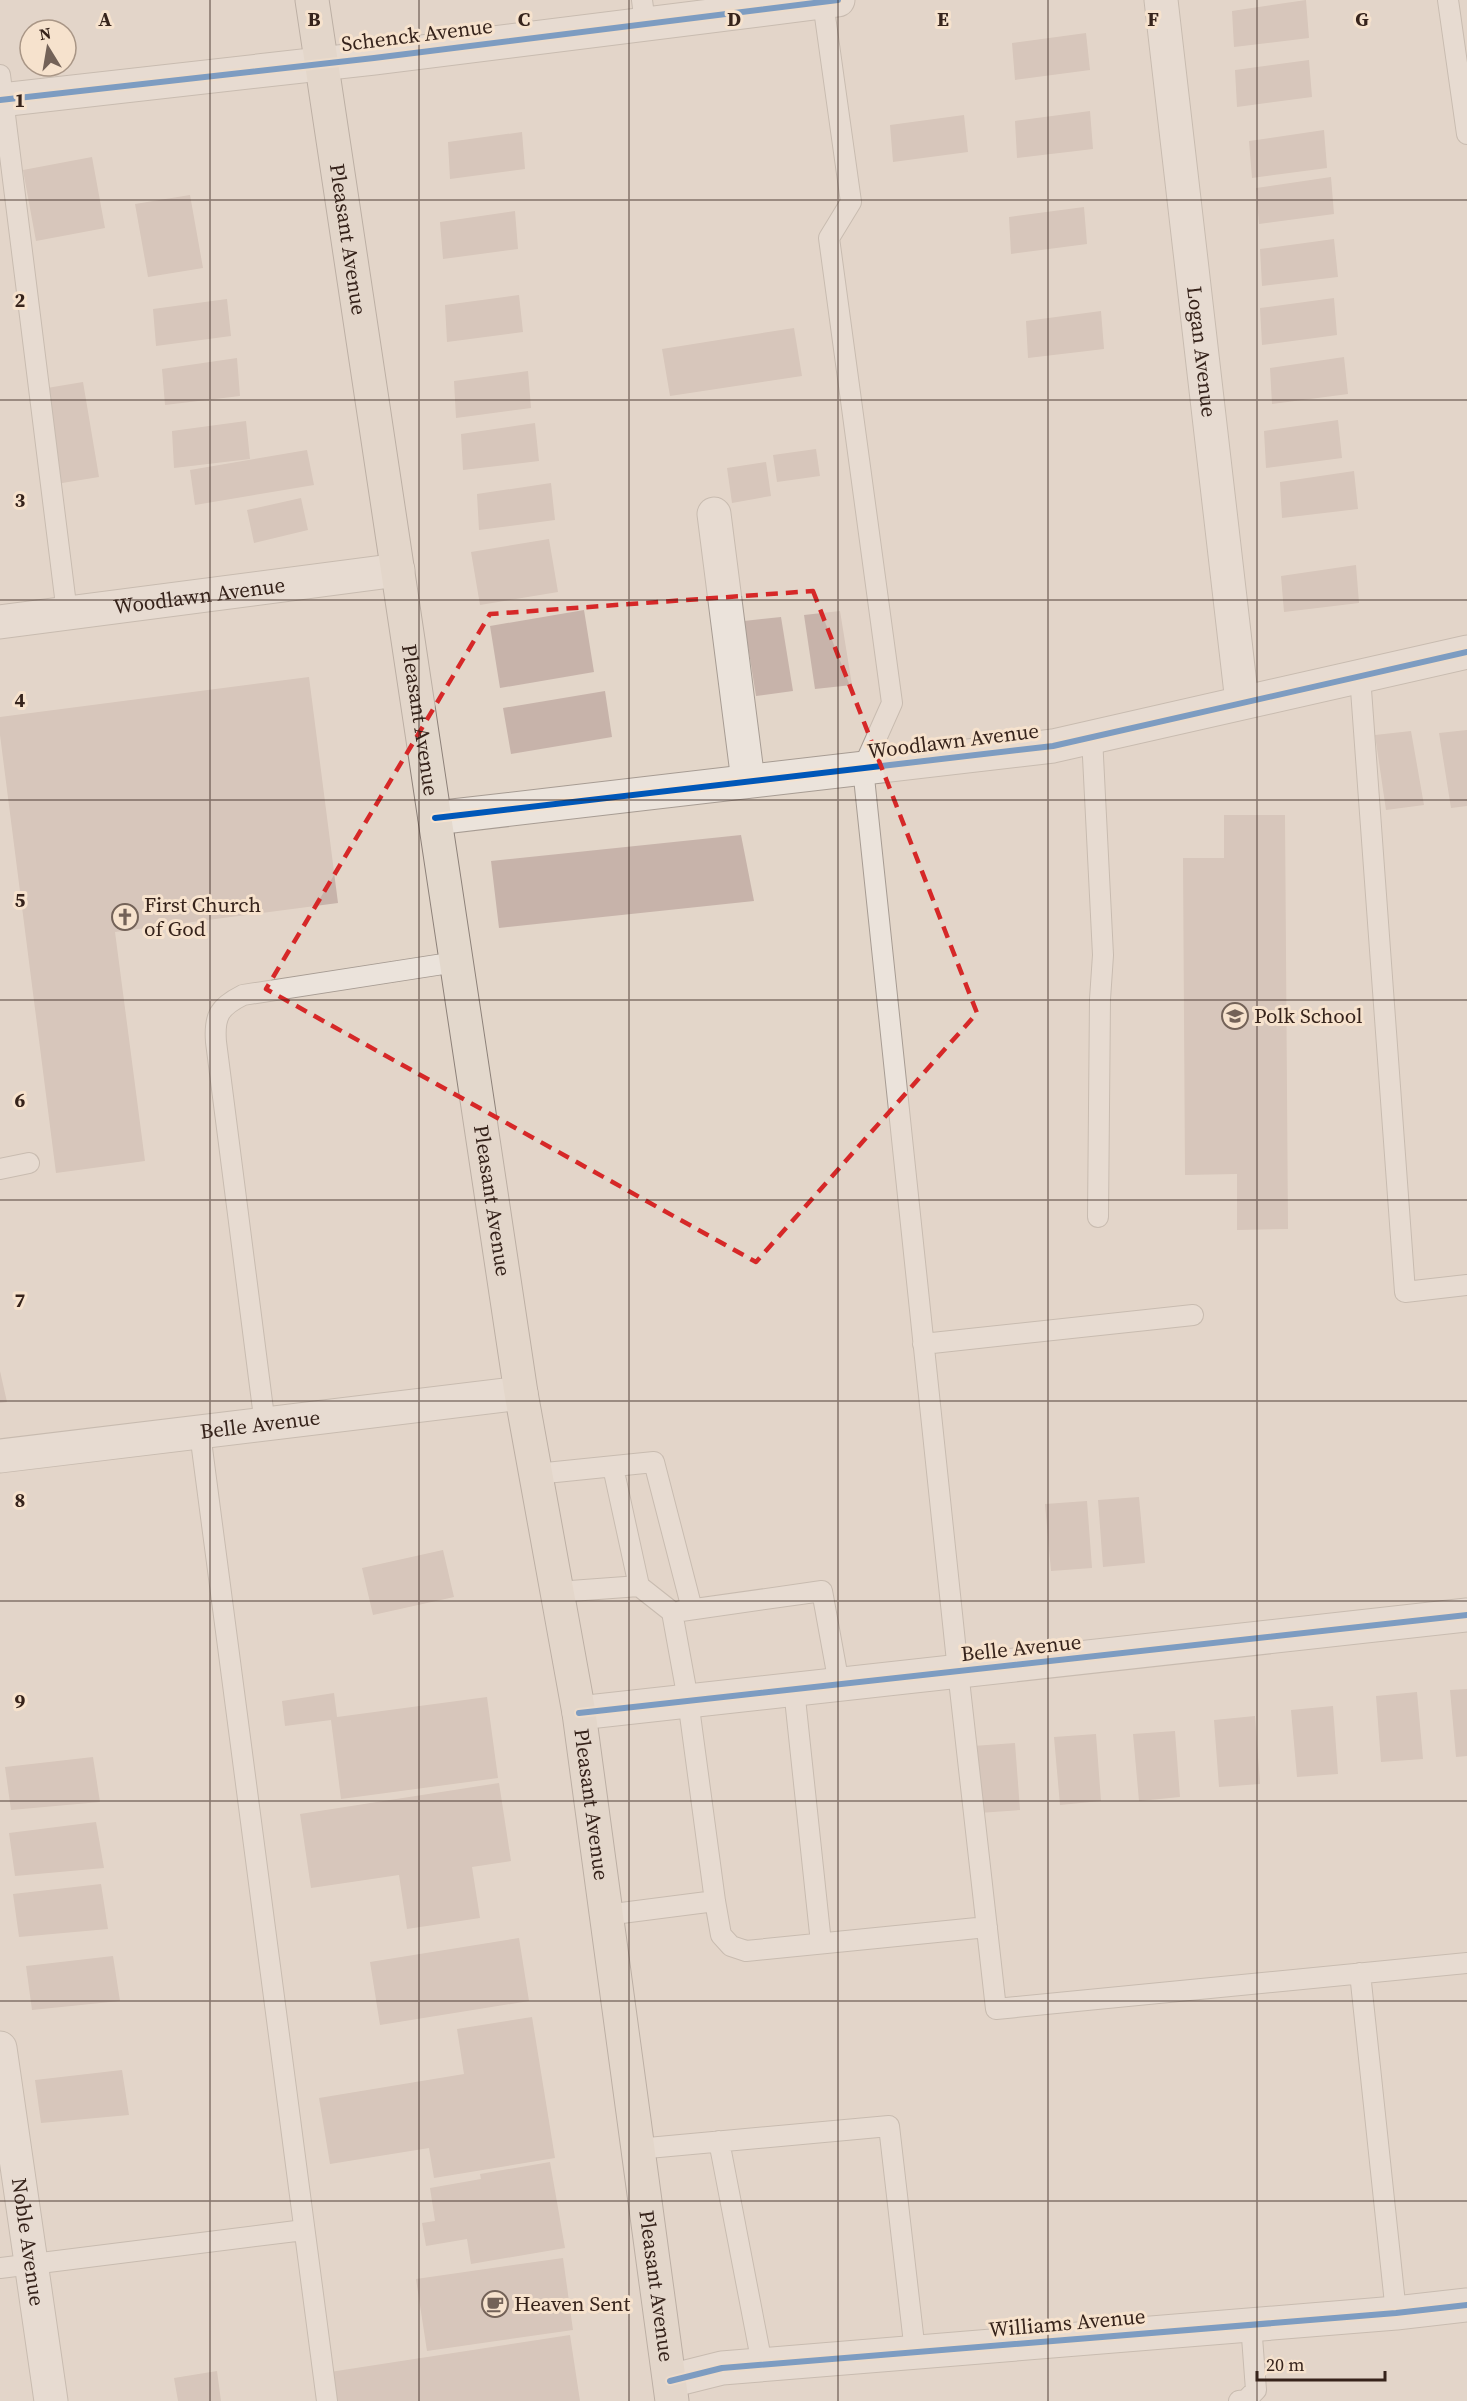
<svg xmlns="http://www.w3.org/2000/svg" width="1467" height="2401" viewBox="0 0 1467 2401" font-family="'Source Serif 4',serif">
  <rect width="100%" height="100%" fill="#e3d6c9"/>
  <path fill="#c7b3aa" d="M1306,0L1309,38L1234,47L1232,11Z
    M1086,33L1090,70L1015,80L1012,43Z
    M1309,60L1312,97L1237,107L1235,70Z
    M1090,111L1093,149L1017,158L1015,121Z
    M964,115L968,152L893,162L890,125Z
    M1324,130L1327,168L1252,178L1249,141Z
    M522,132L525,169L450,179L448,142Z
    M92,157L105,228L36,241L23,170Z
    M1331,177L1334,214L1259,224L1256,188Z
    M190,195L203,268L148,277L135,204Z
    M1084,207L1087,244L1011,254L1009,217Z
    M515,211L518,249L443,259L440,222Z
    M1334,239L1338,277L1262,286L1260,249Z
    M519,295L523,332L447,342L445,305Z
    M1334,298L1337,335L1262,345L1260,308Z
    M227,299L231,336L156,346L153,309Z
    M1101,311L1104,349L1028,358L1026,321Z
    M794,328L802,376L670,396L662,349Z
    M1344,357L1348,394L1272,404L1270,368Z
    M237,358L240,396L165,405L162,369Z
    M528,371L531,408L456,418L454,381Z
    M83,382L99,477L56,484L41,389Z
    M1338,420L1342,458L1266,468L1264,431Z
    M246,421L250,459L174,468L172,431Z
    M535,423L539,461L463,470L461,434Z
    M816,449L820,476L777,482L773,455Z
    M307,450L314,485L195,505L190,470Z
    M766,462L771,496L732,503L727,468Z
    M1354,471L1358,509L1282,518L1280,482Z
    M551,483L555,520L479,530L477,494Z
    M301,498L308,530L254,543L247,510Z
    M549,539L558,592L480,605L471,552Z
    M1356,565L1359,603L1284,612L1281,576Z
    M584,610L594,672L500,688L490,626Z
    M840,611L852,685L815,689L804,615Z
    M781,617L793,691L756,696L744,621Z
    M309,677L338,903L115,932L145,1161L56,1173L0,735V717Z
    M605,691L612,737L511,754L503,708Z
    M1467,730V806L1451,808L1439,733Z
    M1411,731L1424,805L1386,810L1375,735Z
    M1224,815H1285L1288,1229L1237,1230V1174L1185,1175L1183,858H1224Z
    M741,835L754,901L499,928L491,861Z
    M0,1371L7,1402L0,1403Z
    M1139,1497L1145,1563L1103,1567L1098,1500Z
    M1087,1501L1092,1568L1051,1571L1045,1504Z
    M443,1550L454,1597L373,1615L362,1568Z
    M1467,1689V1756L1456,1757L1450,1690Z
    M1417,1692L1423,1759L1381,1762L1376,1696Z
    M334,1693L337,1717L487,1697L498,1778L341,1799L331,1720L285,1726L282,1701Z
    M1333,1706L1338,1774L1297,1777L1291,1710Z
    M1255,1716L1260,1784L1219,1787L1214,1720Z
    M1175,1731L1180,1797L1139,1801L1133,1734Z
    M1096,1734L1101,1801L1060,1805L1054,1737Z
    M1015,1743L1020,1810L979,1813L973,1746Z
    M93,1757L100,1802L11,1810L5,1767Z
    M499,1783L511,1861L472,1867L480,1918L407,1929L399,1875L311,1888L300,1814Z
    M96,1822L104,1868L15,1876L9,1833Z
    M101,1884L108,1929L19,1937L13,1894Z
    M519,1938L529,2001L380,2025L370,1962Z
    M113,1956L120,2001L32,2010L26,1966Z
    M532,2017L555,2158L434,2178L429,2148L330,2164L319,2098L464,2074L457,2029Z
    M122,2070L129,2115L41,2123L35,2080Z
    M550,2162L565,2248L471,2264L467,2239L426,2246L422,2223L435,2221L430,2188L481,2179L480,2174Z
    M563,2258L573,2330L427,2351L416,2279Z
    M570,2335L580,2401H335L330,2372Z
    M217,2371L221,2401H178L174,2378Z"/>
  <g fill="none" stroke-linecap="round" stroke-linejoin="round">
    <defs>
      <path id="service" d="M642,0L645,24
        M1448,0L1467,134
        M823,2L851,202L829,238L892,703L863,768L958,1671L996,2009L1467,1963
        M0,75L67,613
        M1360,676L1405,1292L1467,1285
        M1092,737L1103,955L1100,999L1098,1217
        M0,1169L29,1163
        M923,1344L1193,1315
        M265,1425L216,1042C214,1016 219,1007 243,995L456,962
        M200,1433L327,2401
        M613,1467L639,1586
        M536,1474L654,1462L692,1609
        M557,1592L639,1586L672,1612L688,1700L715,1901L721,1935L731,1946L746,1951L987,1927
        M681,1611L822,1591L839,1684
        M794,1689L821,1943
        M606,1915L715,1901
        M1360,1973L1396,2313
        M719,2141L762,2364
        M637,2149L889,2126L915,2352
        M0,2268L304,2230
        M1239,2401L1246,2400L1256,2390L1251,2324"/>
      <g id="minor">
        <path id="s1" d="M1161,0L1242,702"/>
        <path d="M0,100L374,58L838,0"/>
        <path d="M714,514L748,781"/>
        <path id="s2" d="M0,622L398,570"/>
        <path d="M435,818L1053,746L1467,652"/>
        <path id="s3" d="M0,1456L521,1393"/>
        <path d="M579,1713L1467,1615"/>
        <path id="s4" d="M0,2048L51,2401"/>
        <path d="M670,2381L722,2368L1396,2313L1467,2305"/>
      </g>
      <g id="primary">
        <path id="s5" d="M312,0L521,1393L579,1713L672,2401"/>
      </g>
    </defs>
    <use href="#service" stroke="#a79c93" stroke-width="22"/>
    <use href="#minor" stroke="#a79c93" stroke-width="35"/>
    <use href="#primary" stroke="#8d8179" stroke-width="35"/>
    <use href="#service" stroke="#ebe3db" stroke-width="20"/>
    <use href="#minor" stroke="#ebe3db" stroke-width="33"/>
    <use href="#primary" stroke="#e3d8cc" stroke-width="33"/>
    <defs>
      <path id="cycleway" d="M0,100L374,58L838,0
        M435,818L1053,746L1467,652
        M579,1713L1467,1615
        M670,2381L722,2368L1396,2313L1467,2305"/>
    </defs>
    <use href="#cycleway" stroke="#f6e2cd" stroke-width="10"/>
    <use href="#cycleway" stroke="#0057b8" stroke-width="6"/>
  </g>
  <path d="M0 0H1467V2401H0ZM813,591L977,1013L756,1262L266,989L490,614Z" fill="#e3d6c9" fill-opacity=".55" fill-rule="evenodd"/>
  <path fill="none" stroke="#d62828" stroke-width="4.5" stroke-dasharray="12 8" stroke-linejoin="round" d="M813,591L977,1013L756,1262L266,989L490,614Z"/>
  <path fill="none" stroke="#36231b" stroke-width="1.5" stroke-opacity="0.55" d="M210,0V2401M419,0V2401M629,0V2401M838,0V2401M1048,0V2401M1257,0V2401M0,200H1467M0,400H1467M0,600H1467M0,800H1467M0,1000H1467M0,1200H1467M0,1401H1467M0,1601H1467M0,1801H1467M0,2001H1467M0,2201H1467"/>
  <defs>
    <symbol id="church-ring" viewBox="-11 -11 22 22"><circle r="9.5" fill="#f6e2cd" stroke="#736258" stroke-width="1.5"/><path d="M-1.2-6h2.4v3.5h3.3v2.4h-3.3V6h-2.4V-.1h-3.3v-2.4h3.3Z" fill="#736258"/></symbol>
    <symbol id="school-ring" viewBox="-11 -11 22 22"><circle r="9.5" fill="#f6e2cd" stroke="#736258" stroke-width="1.5"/><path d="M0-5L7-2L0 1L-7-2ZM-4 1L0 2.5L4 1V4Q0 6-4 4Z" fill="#736258"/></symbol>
    <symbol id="cafe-ring" viewBox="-11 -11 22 22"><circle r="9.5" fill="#f6e2cd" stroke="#736258" stroke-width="1.5"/><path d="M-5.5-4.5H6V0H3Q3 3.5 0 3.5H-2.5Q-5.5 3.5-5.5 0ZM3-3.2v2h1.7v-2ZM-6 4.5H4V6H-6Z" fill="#736258"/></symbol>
  </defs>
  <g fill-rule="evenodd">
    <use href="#church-ring" x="110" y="902" width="30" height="30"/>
    <use href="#school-ring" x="1220" y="1001" width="30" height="30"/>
    <use href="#cafe-ring" x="480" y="2289" width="30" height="30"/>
  </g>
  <g text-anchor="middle" stroke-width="6" stroke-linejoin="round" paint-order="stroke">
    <g font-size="21" fill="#36231b" stroke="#f6e2cd">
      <text transform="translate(417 35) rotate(-7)" y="7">Schenck Avenue</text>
      <text dy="7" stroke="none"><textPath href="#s5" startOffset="242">Pleasant Avenue</textPath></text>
      <text dy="7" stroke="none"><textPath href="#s1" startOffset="354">Logan Avenue</textPath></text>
      <text dy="7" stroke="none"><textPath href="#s2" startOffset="201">Woodlawn Avenue</textPath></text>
      <text dy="7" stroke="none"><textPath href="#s5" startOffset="728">Pleasant Avenue</textPath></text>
      <text transform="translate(953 741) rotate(-7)" y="7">Woodlawn Avenue</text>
      <text dy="7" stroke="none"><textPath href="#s5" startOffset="1214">Pleasant Avenue</textPath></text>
      <text dy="7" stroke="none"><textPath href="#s3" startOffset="262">Belle Avenue</textPath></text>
      <text transform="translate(1021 1648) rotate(-6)" y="7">Belle Avenue</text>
      <text dy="7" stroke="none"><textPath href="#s5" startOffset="1826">Pleasant Avenue</textPath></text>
      <text dy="7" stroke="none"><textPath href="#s4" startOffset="196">Noble Avenue</textPath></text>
      <text dy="7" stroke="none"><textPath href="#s5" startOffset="2312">Pleasant Avenue</textPath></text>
      <text transform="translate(1067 2323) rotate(-5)" y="7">Williams Avenue</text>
    </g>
    <g font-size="21" fill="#36231b" stroke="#f6e2cd" text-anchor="start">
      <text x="144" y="912">First Church<tspan x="144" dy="24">of God</tspan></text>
      <text x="1254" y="1023">Polk School</text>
      <text x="514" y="2311">Heaven Sent</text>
    </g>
  </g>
  <g font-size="20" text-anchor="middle" font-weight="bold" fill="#36231b" stroke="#f6e2cd" stroke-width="6" stroke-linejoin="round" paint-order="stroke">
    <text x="105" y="26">A</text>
    <text x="314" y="26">B</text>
    <text x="524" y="26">C</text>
    <text x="734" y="26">D</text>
    <text x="943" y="26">E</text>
    <text x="1153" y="26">F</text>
    <text x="1362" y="26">G</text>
    <text x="20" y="107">1</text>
    <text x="20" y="307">2</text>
    <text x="20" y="507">3</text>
    <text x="20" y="707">4</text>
    <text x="20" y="907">5</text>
    <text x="20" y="1107">6</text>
    <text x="20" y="1307">7</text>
    <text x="20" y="1507">8</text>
    <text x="20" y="1708">9</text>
  </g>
  <g transform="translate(48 48) rotate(349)"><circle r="28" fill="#f6e2cd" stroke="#a99686" stroke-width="1.5"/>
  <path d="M0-4.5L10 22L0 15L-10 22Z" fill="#736258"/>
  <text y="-9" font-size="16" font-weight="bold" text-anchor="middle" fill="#36231b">N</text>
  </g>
  <path d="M1257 2371v9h128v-9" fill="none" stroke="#36231b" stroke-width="3"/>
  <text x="1266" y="2371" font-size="18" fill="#36231b" stroke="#f6e2cd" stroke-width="4.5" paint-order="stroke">20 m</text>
</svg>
